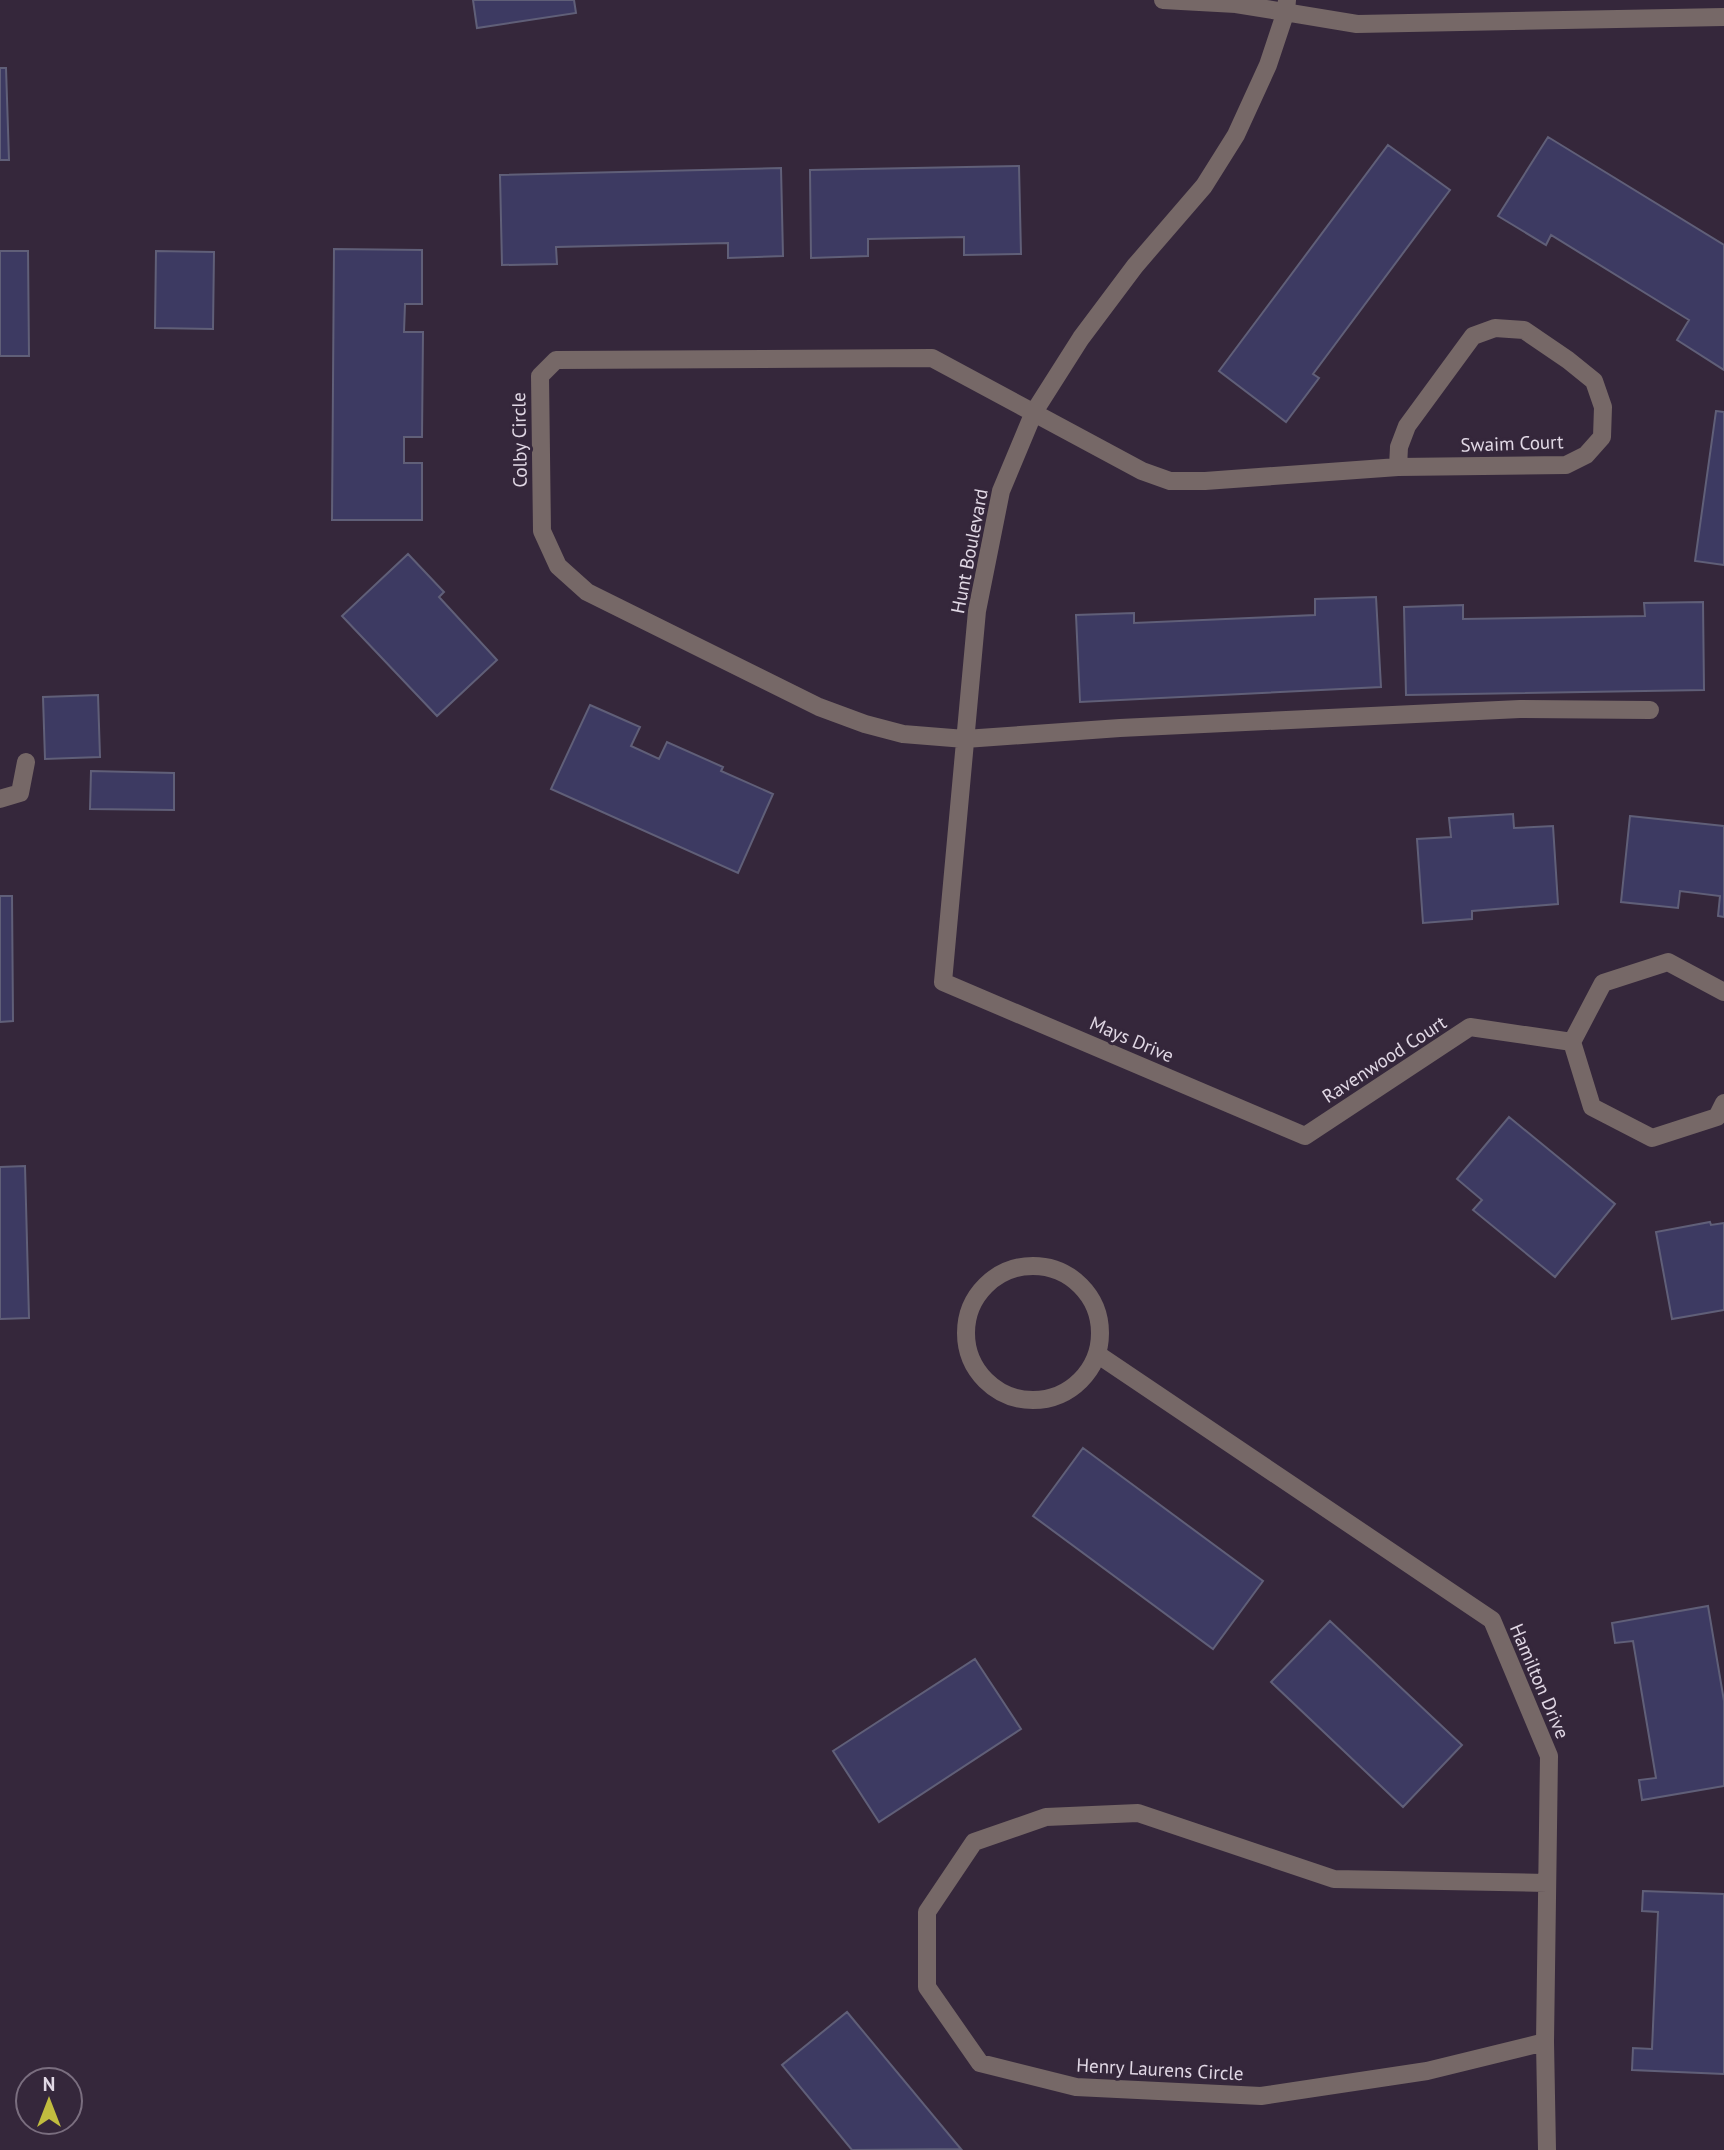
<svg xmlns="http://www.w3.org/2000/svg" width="1724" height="2150" viewBox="0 0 1724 2150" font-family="'PT Sans',sans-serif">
  <rect width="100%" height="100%" fill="#35273b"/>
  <path fill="#3d3a62" stroke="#605f78" stroke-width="2" d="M473,0H574L576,13L477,28Z
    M0,68H6L9,160H0Z
    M1548,137L1724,245V370L1677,340L1689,320L1551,235L1546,245L1498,216Z
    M1388,145L1450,190L1313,374L1319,378L1286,422L1219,371Z
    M1019,166L1021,254L964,255V237L868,239V256L811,258L810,170Z
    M781,168L783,256L728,258V243L556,247L557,264L502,265L500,175Z
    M334,249L422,250V304H405L404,332H423L422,437H404V463H422V520H332Z
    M0,251H28L29,356H0Z
    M156,251L214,252L213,329L155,328Z
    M1716,411L1724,412V565L1695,561Z
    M408,554L444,592L439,597L497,660L437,716L342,616Z
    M1376,597L1381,687L1080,702L1076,615L1134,613V623L1315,615V599Z
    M1703,602L1704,690L1406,695L1404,607L1463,605V619L1645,616L1644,603Z
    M98,695L100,757L45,759L43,697Z
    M590,705L640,727L631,746L659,759L667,742L723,767L721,771L773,794L738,873L551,789Z
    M91,771L174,773V810L90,809Z
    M1513,814L1514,828L1553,826L1558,904L1472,911V919L1423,923L1417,839L1451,837L1449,818Z
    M1630,816L1724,826V917L1718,916L1720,896L1680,891L1678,908L1621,902Z
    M0,896H12L13,1021L0,1022Z
    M1509,1117L1615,1204L1555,1277L1473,1210L1482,1200L1457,1179Z
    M25,1166L29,1318L0,1319V1167Z
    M1710,1222L1711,1225L1724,1223V1310L1672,1319L1656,1232Z
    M1083,1448L1263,1581L1213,1649L1033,1516Z
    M1708,1606L1724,1701V1786L1642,1800L1639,1780L1656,1778L1633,1641L1615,1643L1612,1623Z
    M1330,1621L1462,1745L1403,1807L1271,1682Z
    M975,1659L1021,1729L879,1822L833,1751Z
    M1643,1891L1724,1894V2074L1632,2070L1633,2048L1652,2049L1658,1912L1642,1911Z
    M847,2012L961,2149L852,2150L782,2065Z"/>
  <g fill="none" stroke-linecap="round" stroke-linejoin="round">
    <path stroke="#766867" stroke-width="18" d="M1163,0L1236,4L1357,24L1724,17
      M1287,0L1286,11L1268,65L1236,135L1204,186L1135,266L1081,338L1034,412L1001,491L977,611L943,982L1305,1136L1470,1027L1572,1042
      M1398,467L1399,447L1407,426L1473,336L1495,328L1524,330L1568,360L1594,381L1603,407L1602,437L1586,455L1566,465L1398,467L1205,481H1170L1142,471L932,358L556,360L540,376L542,531L558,566L587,592L819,707L865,724L903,734L965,739L1120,728L1520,709L1650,710
      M0,799L20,793L26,762
      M1724,992L1668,962L1603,983L1572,1042L1592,1107L1652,1138L1717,1117L1724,1103
      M966 1333a67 67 0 1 1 134 0a67 67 0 1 1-134 0Z
      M1097,1354L1492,1620L1549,1756L1545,2042L1547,2150
      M1545,2042L1427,2071L1261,2096L1076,2087L980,2063L927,1987V1912L974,1842L1046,1817L1138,1813L1334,1879L1547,1883"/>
  </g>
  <g text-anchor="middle" stroke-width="6" stroke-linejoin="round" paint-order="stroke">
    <g font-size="19" fill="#e1d8e5" stroke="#35273b">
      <text transform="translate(519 440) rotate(-91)" y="7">Colby Circle</text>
      <text transform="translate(1512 443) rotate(-2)" y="7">Swaim Court</text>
      <text transform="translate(969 551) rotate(-79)" y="7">Hunt Boulevard</text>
      <text transform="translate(1132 1039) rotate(23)" y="7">Mays Drive</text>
      <text transform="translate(1384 1059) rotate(-33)" y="7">Ravenwood Court</text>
      <text transform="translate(1540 1681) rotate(67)" y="7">Hamilton Drive</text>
      <text transform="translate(1160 2069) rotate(3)" y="7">Henry Laurens Circle</text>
    </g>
  </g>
  <g transform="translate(49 2101)"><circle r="33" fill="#35273b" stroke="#7a6e7f" stroke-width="2"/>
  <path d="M0-5L12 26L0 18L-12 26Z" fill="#c1bd3f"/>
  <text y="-10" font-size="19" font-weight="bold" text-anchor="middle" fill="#e1d8e5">N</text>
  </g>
</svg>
